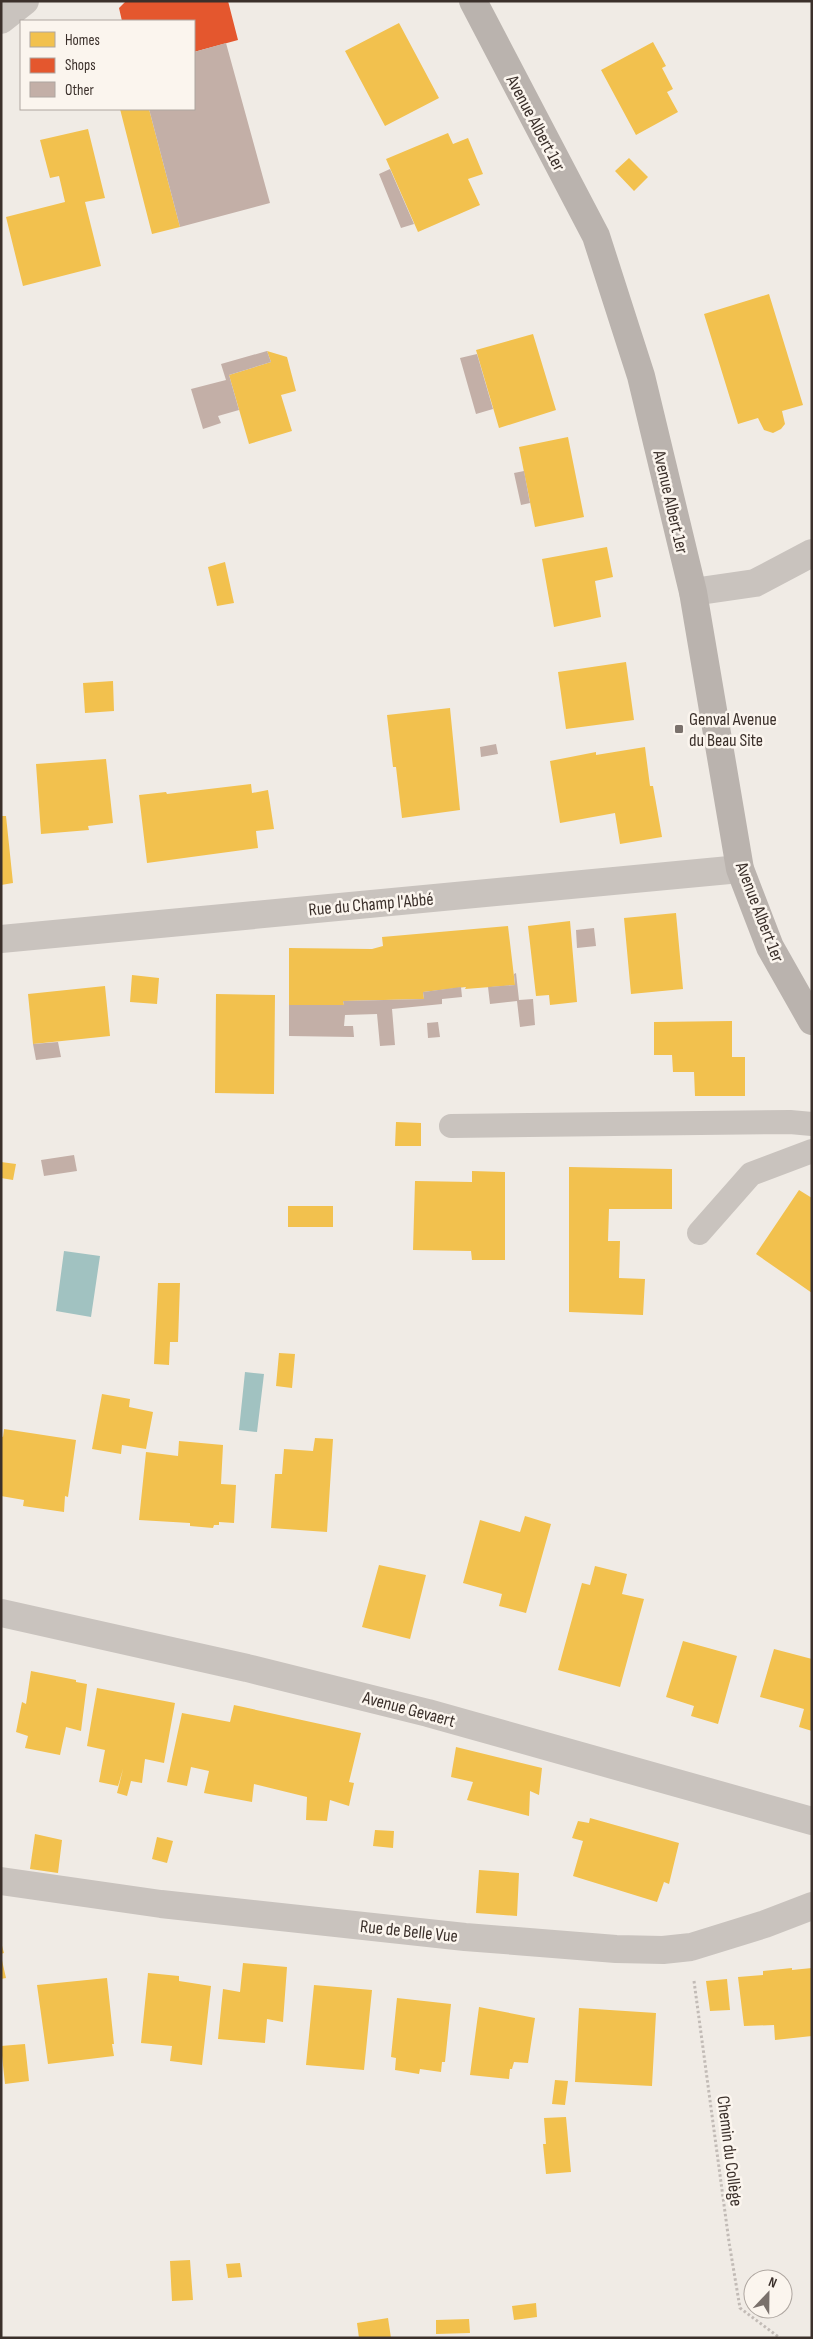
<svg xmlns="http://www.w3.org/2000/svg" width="813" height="2339" viewBox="0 0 813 2339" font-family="'Sofia Sans Condensed',sans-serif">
  <rect width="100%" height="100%" fill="#f0ebe5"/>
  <path fill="#a1c2c1" d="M64,1251L100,1256L91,1317L56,1311Z
    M245,1372L264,1374L257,1432L239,1430Z"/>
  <path fill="#f2c14e" d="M399,23L439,98L385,126L345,51Z
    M653,42L666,66L662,68L673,89L667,92L678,112L636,135L601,70Z
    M120,109H149L180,227L152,234Z
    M88,129L105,198L85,202L101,266L23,286L6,217L65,202L59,176L50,178L40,140Z
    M448,133L453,144L468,138L483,174L468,179L480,205L418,232L386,159Z
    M629,158L648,177L634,191L615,171Z
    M769,294L803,405L782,411L785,424L781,429L773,433L764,430L758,418L738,424L704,314Z
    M533,334L556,410L499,428L476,350Z
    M267,351L287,357L296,391L281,395L292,431L249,444L229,375L271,362Z
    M568,437L584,517L535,527L519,447Z
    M607,547L613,577L595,581L601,617L554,627L542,559Z
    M225,562L234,603L217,606L208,567Z
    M626,662L634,720L566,729L558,672Z
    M113,681L114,711L85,713L83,683Z
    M450,708L460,810L402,818L396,767H393L387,715Z
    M645,747L650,786H653L662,837L620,844L615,813L560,823L550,761L596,752V755Z
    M106,759L113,823L88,826L89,830L41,834L36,764Z
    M251,784L252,793L268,790L274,829L256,831L258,848L147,863L139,795L166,792L167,794Z
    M1,816H6L13,883L1,885Z
    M676,913L683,989L631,994L624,918Z
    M570,921L577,1002L550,1005L549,995L536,996L528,926Z
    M508,926L515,985L465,989L466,987L423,992L424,999L343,1001L344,1005H289V948L372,949L383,946L382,937Z
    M132,975L159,978L157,1004L130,1002Z
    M105,986L110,1036L33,1044L28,994Z
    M216,994L275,995L274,1094L215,1093Z
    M732,1021V1057H745V1096H695L694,1072H673L672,1055H654V1022Z
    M396,1122L421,1123V1146H395Z
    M1,1162L16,1164L13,1180L1,1178Z
    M569,1167L672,1169V1209H609L608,1241H620L619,1278L645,1279L643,1315L569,1312Z
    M472,1171L505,1172V1260H472L471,1251L413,1250L415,1181L472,1182Z
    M799,1190L812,1198V1293L756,1254Z
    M288,1206H333V1227H288Z
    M158,1283H180L178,1342H170L169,1365L154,1364Z
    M279,1353L295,1354L292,1388L276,1386Z
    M102,1394L130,1399L129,1407L153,1412L146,1449L122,1445L121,1454L92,1449Z
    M4,1429L76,1440L68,1497L65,1496L64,1512L23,1506L24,1500L1,1496V1436L3,1437Z
    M315,1438L333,1439L327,1532L271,1528L275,1474H282L284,1449L313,1451Z
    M179,1441L223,1445L221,1484L236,1485L234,1523L219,1522V1525H214L213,1528L190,1526V1523L139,1520L146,1452L178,1456Z
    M525,1516L551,1524L526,1613L499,1606L502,1594L463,1583L480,1520L520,1532Z
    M379,1565L426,1575L410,1639L362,1627Z
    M595,1566L627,1574L622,1594L644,1599L620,1687L558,1670L582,1583L590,1585Z
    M683,1641L737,1656L718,1724L691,1716L694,1706L666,1697Z
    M774,1649L812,1659V1731L799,1727L804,1709L760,1697Z
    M31,1671L76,1680V1682L87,1684L81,1731L66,1727L60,1755L25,1748L28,1736L16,1732L22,1702L26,1704Z
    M97,1688L175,1703L164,1763L145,1759L142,1783L131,1781L127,1796L117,1793L123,1769L118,1786L99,1782L105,1750L87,1746Z
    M234,1705L361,1733L349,1782L354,1783L349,1806L330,1800L327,1821L306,1820L307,1797L254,1784L252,1802L204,1793L209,1771L191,1767L187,1786L167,1782L182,1713L230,1722Z
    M456,1747L542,1768L539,1795L530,1791L529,1816L467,1800L473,1782L451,1777Z
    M590,1818L679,1843L669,1884L664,1882L657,1902L573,1876L583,1841L572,1838L578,1821L589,1823Z
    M375,1830L394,1831L393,1848L373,1846Z
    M35,1834L62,1840L58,1873L30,1869Z
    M157,1837L173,1841L167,1863L152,1859Z
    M479,1870L519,1873L517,1916L476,1913Z
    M1,1942L4,1953L1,1954Z
    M1,1956L6,1978L1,1979Z
    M243,1963L287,1967L283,2022L267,2019L265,2043L218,2039L223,1989L240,1992Z
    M792,1968V1970L812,1968V2036L775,2040L774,2025L744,2026L738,1977L763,1975V1971Z
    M148,1973L179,1976V1981L211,1986L202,2065L170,2061L172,2046L141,2043Z
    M107,1978L114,2044H112L114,2056L48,2064L37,1985Z
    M727,1979L730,2010L710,2011L706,1981Z
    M314,1985L372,1990L364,2070L306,2065Z
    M397,1998L451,2004L445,2062H442L441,2072L420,2069L419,2074L395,2070L396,2058L391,2057Z
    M479,2007L535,2018L528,2063L514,2062L512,2069H510L509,2079L470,2075Z
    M579,2008L656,2013L652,2086L575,2082Z
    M25,2044L29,2081L5,2084L1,2046Z
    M555,2080L568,2081L565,2105L552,2104Z
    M566,2117L571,2172L546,2174L543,2144H546L544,2118Z
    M190,2260L193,2300L172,2301L170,2261Z
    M240,2263L242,2277L228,2278L226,2264Z
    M536,2303L537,2317L514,2320L512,2306Z
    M388,2318L391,2338H359L357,2323Z
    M469,2319L470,2333L436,2334V2320Z"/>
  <path fill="#e4572e" d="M126,1H228L238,40L194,52V21H122L119,8Z"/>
  <path fill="#c3afa7" d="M226,43L270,203L180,227L149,109H194V52Z
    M390,169L414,224L401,228L379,174Z
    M267,351L271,362L229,375L239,410L218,416L221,423L203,429L191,389L226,380L221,364Z
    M477,354L493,409L476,414L460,358Z
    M524,471L530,503L521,505L514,473Z
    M496,744L498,754L481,757L480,747Z
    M594,928L596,946L577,948L576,930Z
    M516,973L519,1000L533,999L535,1025L520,1027L517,1001L490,1004L488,987L515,985L514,974Z
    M461,987L462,997L442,999V1004L392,1009L395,1045L380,1046L377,1014L345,1015L344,1026H353L354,1037L289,1036V1005H344L343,1001L424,999L423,992Z
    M438,1022L440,1037L428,1038L427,1023Z
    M58,1042L61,1057L36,1060L33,1044Z
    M74,1155L77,1171L44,1176L41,1160Z"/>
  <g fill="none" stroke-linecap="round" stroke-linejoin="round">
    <path stroke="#c2bbb6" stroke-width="3" stroke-dasharray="2.5 2.5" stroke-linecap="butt" d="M694,1981L729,2242L740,2308L780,2338"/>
    <path stroke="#c9c3be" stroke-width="24" d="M451,1126L790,1122L812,1124
      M699,1233L751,1174L812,1151"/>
    <path stroke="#c9c3be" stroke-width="28" d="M1,20L25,1
      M693,592L755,583L812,553
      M1,939L740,869
      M1,1613L247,1668L428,1713L812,1821
      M1,1881L161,1904L465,1937L616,1949L663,1950L691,1947L765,1924L812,1906"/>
    <path stroke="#bab3ae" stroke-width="28" d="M473,1L596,236L641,376L693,592L740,869L770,947L812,1021"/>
  </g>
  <rect fill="#7a716c" stroke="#fbf5ee" stroke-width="2" x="674" y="724" width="10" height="10" rx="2.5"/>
  <g text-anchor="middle" stroke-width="5" stroke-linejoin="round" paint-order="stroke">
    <g font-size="18" fill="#3b302b" stroke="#fbf5ee">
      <text transform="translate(536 123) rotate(62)" y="6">Avenue Albert 1er</text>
      <text transform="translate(671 502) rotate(77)" y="6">Avenue Albert 1er</text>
      <text transform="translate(371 904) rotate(-5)" y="6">Rue du Champ l'Abbé</text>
      <text transform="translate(760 912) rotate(69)" y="6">Avenue Albert 1er</text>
      <text transform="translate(409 1709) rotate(15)" y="6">Avenue Gevaert</text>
      <text transform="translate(409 1931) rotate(6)" y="6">Rue de Belle Vue</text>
      <text transform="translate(730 2151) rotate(83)" y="6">Chemin du Collège</text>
    </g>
    <g font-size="18" fill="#3b302b" stroke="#fbf5ee" text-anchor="start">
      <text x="689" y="725">Genval Avenue<tspan x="689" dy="21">du Beau Site</tspan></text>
    </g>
  </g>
  <rect width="813" height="2339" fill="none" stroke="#3b302b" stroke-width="5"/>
  <rect x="20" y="20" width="175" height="90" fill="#fbf5ee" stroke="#aea6a0"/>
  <rect x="30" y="32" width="25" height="15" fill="#f2c14e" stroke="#aea6a0"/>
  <text x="65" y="45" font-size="15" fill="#3b302b">Homes</text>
  <rect x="30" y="58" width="25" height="15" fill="#e4572e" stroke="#aea6a0"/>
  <text x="65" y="70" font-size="15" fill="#3b302b">Shops</text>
  <rect x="30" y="82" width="25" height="15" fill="#c3afa7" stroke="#aea6a0"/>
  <text x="65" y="95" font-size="15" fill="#3b302b">Other</text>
  <g transform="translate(768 2294) rotate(22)"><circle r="24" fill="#fbf5ee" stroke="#aea6a0"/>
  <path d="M0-4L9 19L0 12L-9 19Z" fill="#7a716c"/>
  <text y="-8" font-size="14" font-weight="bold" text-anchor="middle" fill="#3b302b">N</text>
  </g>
</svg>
